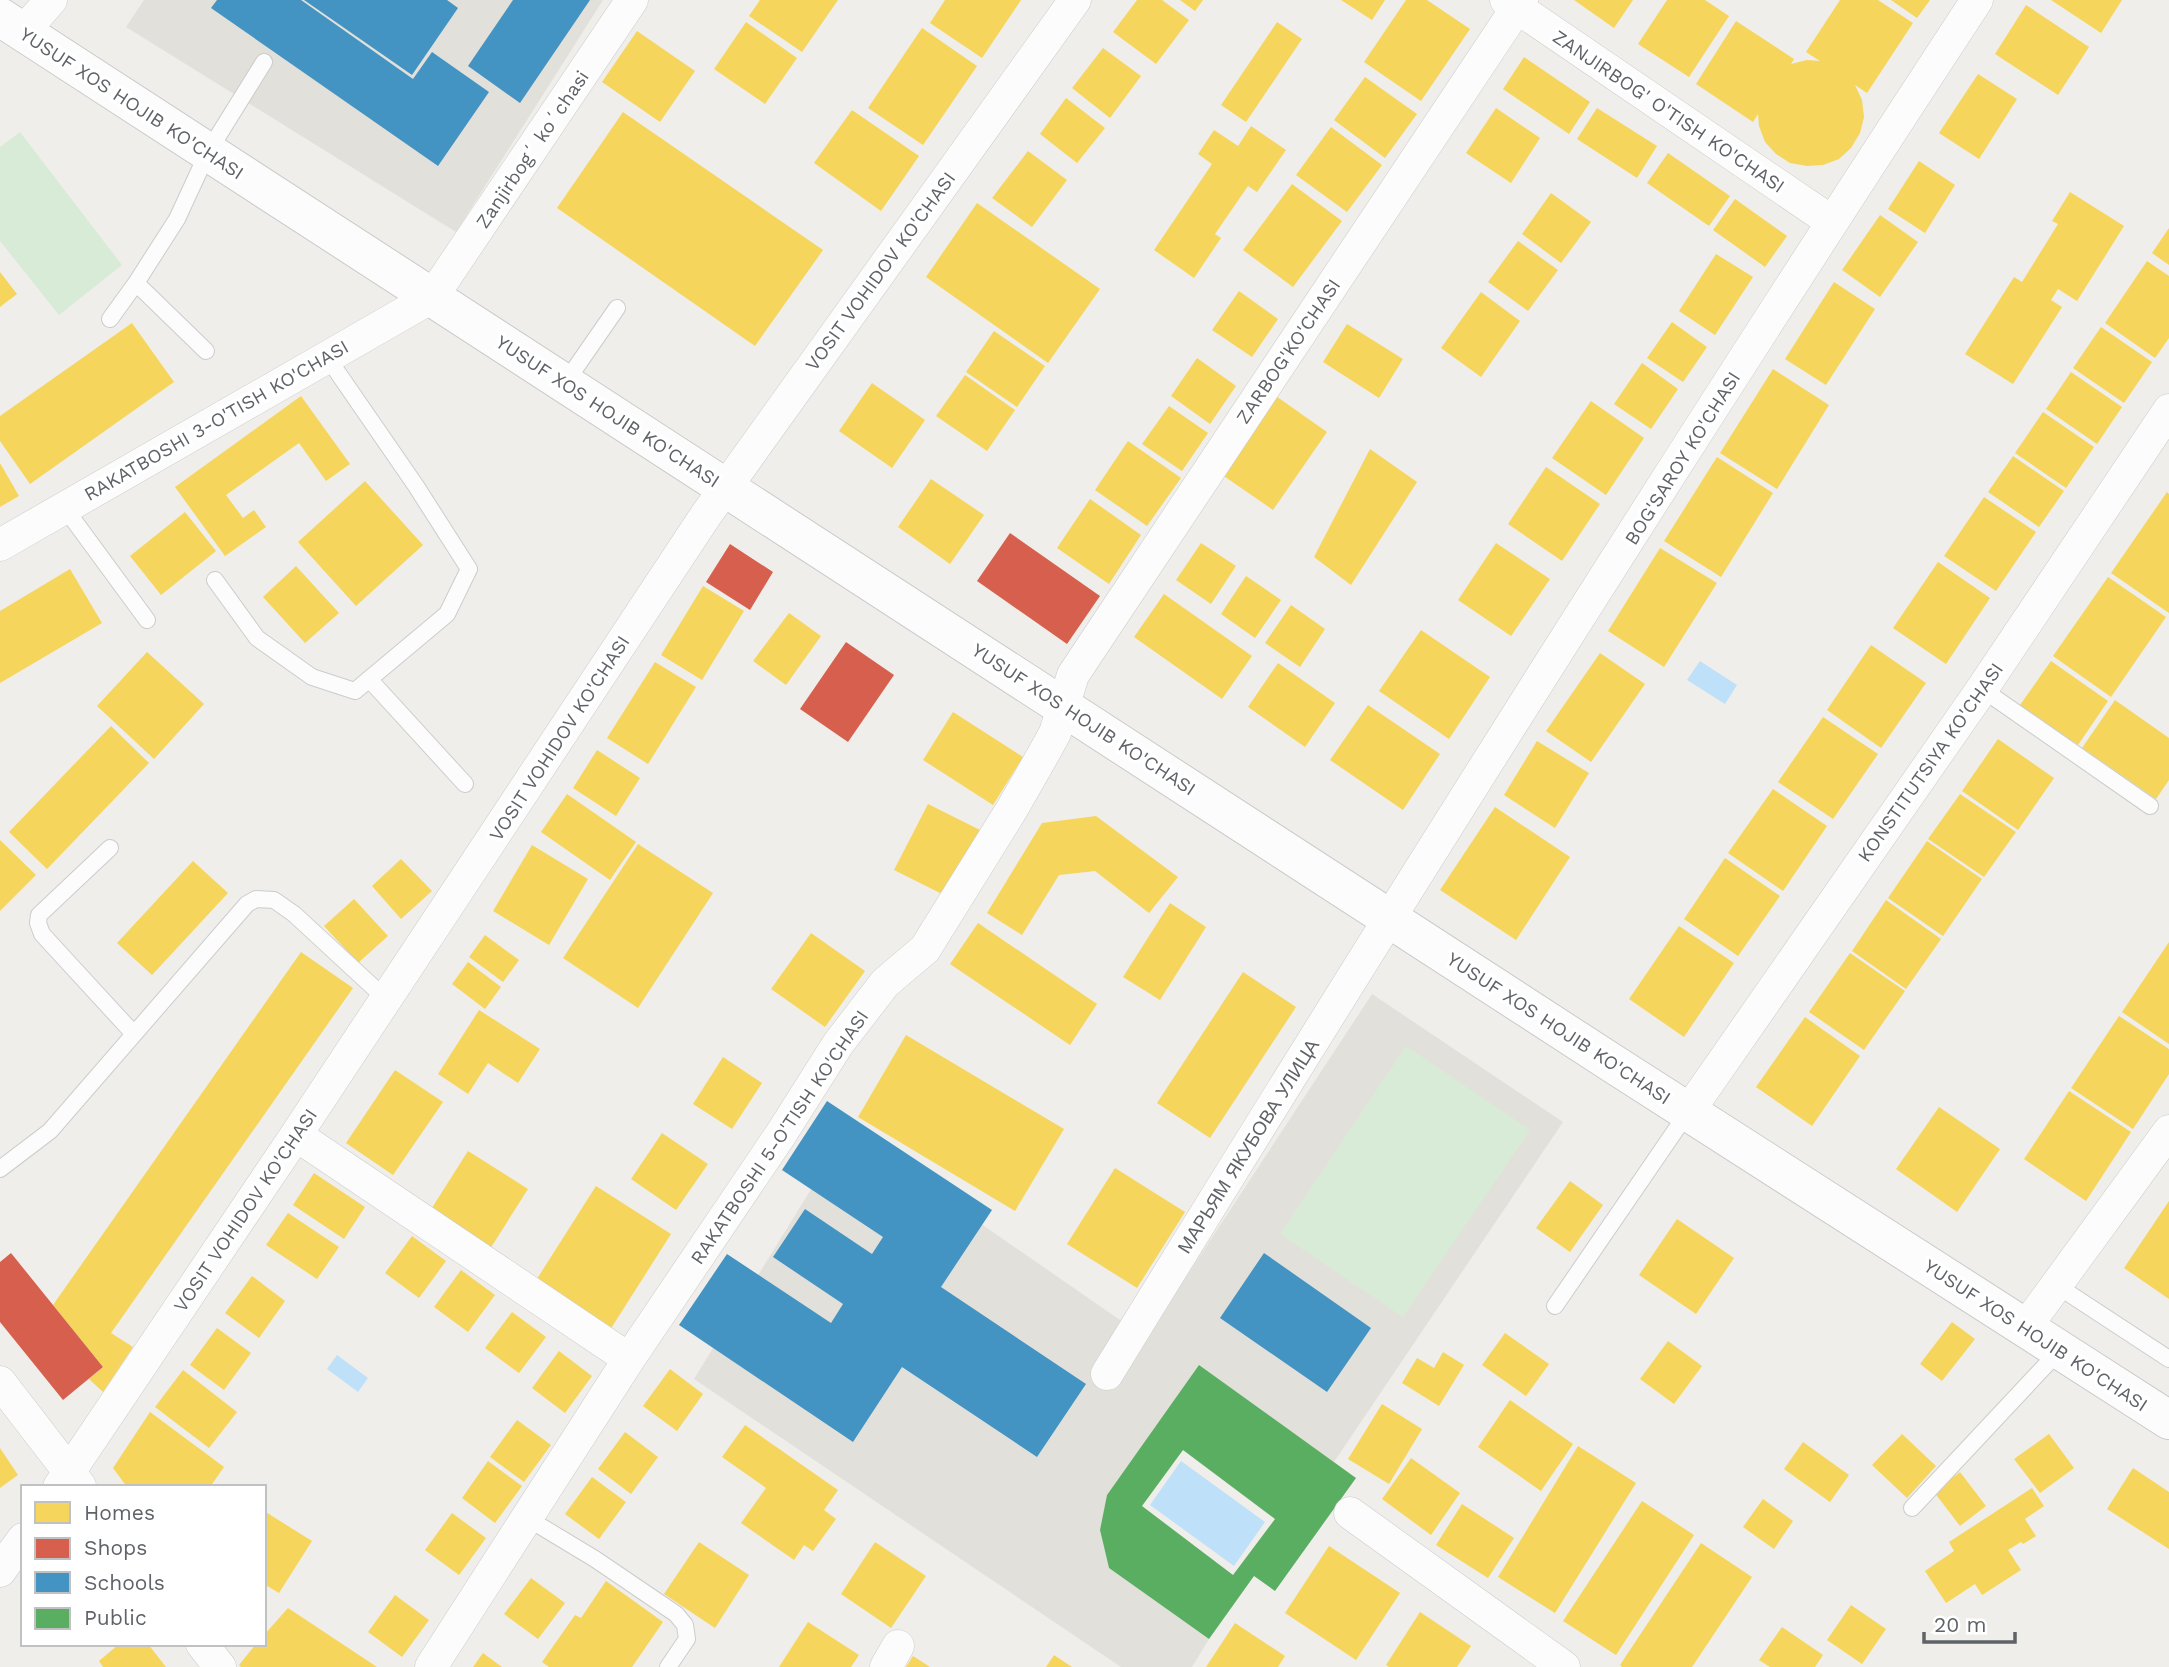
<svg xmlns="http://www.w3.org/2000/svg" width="2169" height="1667" viewBox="0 0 2169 1667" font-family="'Work Sans',sans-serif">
  <rect width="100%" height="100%" fill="#efeeea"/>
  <path fill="#e2e0da" d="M144,0H603L456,232L126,27Z
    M1372,994L1563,1122L1334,1462L1199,1366L1107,1495L1100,1531L1109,1568L1209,1639L1192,1667H1121L694,1379L847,1131L1146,1338Z"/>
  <path fill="#d8ebd6" d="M20,132L122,265L59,315L0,241V147Z
    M1406,1046L1530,1130L1403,1317L1280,1234Z"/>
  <path fill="#bfe0f9" d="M1700,661L1737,685L1725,704L1687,680Z
    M337,1355L368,1378L358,1392L327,1369Z
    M1181,1461L1265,1522L1234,1566L1150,1505Z"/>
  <path fill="#f6d55c" d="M760,0H838L802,52L749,16Z
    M945,0H1021L982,58L930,23Z
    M1137,0H1162L1189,20L1156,64L1113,32Z
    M1180,0H1203L1195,11Z
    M1341,0H1385L1372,20Z
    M1406,0H1427L1470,29L1421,101L1364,62Z
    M1574,0H1633L1614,28Z
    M1667,0H1705L1729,16L1689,77L1638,44Z
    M1840,0H1878L1913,23L1867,93L1855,85L1862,100L1864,117L1860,133L1851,148L1839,159L1823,165L1807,166L1790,163L1776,154L1765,142L1759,126L1758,114L1753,122L1696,84L1736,21L1794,59L1791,64L1807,60L1820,61L1806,52Z
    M1891,0H1930L1917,18Z
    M2051,0H2122L2101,33Z
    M2026,5L2089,47L2058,95L1995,54Z
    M746,22L797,58L765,104L714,69Z
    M1277,22L1302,39L1246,122L1221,105Z
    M922,28L977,66L923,145L868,108Z
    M637,31L695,71L660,122L602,82Z
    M1103,48L1141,76L1110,118L1072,88Z
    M1524,57L1590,102L1569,134L1503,89Z
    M1978,74L2017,99L1979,159L1939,133Z
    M1365,77L1417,114L1385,158L1334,120Z
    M1066,98L1105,128L1077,163L1040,134Z
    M1496,108L1540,138L1511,183L1466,153Z
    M1597,108L1657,146L1637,178L1577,139Z
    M852,110L919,156L881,211L814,163Z
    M623,112L823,250L755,346L557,208Z
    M1251,126L1286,150L1257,192L1248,186L1215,234L1221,238L1194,278L1154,250L1212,164L1198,154L1214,130L1238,146Z
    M1331,127L1382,165L1347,212L1296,175Z
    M1028,151L1067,180L1032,227L992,198Z
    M1668,153L1730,196L1709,226L1647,183Z
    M1919,161L1955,185L1925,233L1888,209Z
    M1292,184L1342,221L1293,287L1243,250Z
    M2070,192L2124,226L2077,301L2058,289L2051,300L2062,307L2013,384L1965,354L2014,277L2022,282L2058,224L2052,221Z
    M1551,193L1591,222L1561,263L1522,234Z
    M1735,199L1787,236L1765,267L1713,230Z
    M977,203L1100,289L1048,363L926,277Z
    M1880,215L1918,242L1880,297L1842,270Z
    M2169,228V265L2152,253Z
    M1518,241L1558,270L1528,311L1488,282Z
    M1716,254L1753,277L1715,335L1679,311Z
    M2147,261L2169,276V338L2155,358L2105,323Z
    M0,272L17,294L0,307Z
    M1834,282L1875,309L1826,385L1785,359Z
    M1239,291L1278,319L1252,357L1212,330Z
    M1481,292L1520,321L1481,377L1441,348Z
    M1672,322L1707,347L1683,382L1647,358Z
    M132,323L174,382L30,484L0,441V416Z
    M1347,324L1403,359L1379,398L1323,362Z
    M2101,327L2152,362L2124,403L2073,368Z
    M994,331L1045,366L1017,407L966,372Z
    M1197,358L1236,386L1210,424L1171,396Z
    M1642,363L1678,389L1651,429L1614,404Z
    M1773,369L1829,405L1777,489L1720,453Z
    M2071,372L2122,407L2097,444L2046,409Z
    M965,375L1015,410L987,451L936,416Z
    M872,383L925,420L892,468L839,431Z
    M1273,394L1327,432L1273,510L1218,472Z
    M301,396L350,464L326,481L299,443L226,495L243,518L254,510L266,527L225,556L175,487Z
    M1591,401L1644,438L1606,495L1552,458Z
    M1169,406L1208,433L1182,471L1142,444Z
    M2043,412L2094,447L2066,488L2015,453Z
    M1128,441L1181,478L1147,526L1095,490Z
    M1370,449L1417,482L1351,585L1314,557Z
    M2013,456L2064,491L2039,527L1988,492Z
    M1717,457L1773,493L1721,577L1664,541Z
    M0,463L19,496L0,507Z
    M1546,467L1600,504L1562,561L1508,524Z
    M931,479L984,515L950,564L898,527Z
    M365,481L423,545L356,606L298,542Z
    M2167,492L2169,494V613L2111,573Z
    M1984,497L2036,532L1996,591L1944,556Z
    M1090,499L1141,535L1109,584L1057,548Z
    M185,512L216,551L161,595L130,556Z
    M1201,543L1236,566L1211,604L1176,580Z
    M1496,543L1550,579L1511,636L1458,600Z
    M1660,548L1717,583L1664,667L1608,631Z
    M1938,562L1990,598L1946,664L1893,628Z
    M296,566L339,613L305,643L263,597Z
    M70,569L102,623L0,683V611Z
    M1246,576L1281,600L1255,638L1221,614Z
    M2108,577L2166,617L2111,697L2053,656Z
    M703,586L744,611L702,680L661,655Z
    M1164,594L1252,656L1222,699L1134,637Z
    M1291,605L1325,629L1300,667L1265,643Z
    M789,613L821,636L786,685L753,661Z
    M1421,630L1490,677L1449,739L1379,691Z
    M1871,645L1926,683L1881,748L1827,710Z
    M147,652L204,704L154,759L97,706Z
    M1600,653L1645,684L1591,762L1546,731Z
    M2051,661L2108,701L2078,745L2020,705Z
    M655,662L696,687L648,764L607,738Z
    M1278,663L1335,703L1305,747L1248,707Z
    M2115,700L2169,738V780L2156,799L2082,748Z
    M1368,705L1440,754L1403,810L1330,760Z
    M953,712L1023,757L993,805L923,760Z
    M1823,717L1878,754L1833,819L1778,782Z
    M111,726L149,763L47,869L9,832Z
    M1998,739L2054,778L2018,830L1962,791Z
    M1537,741L1589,773L1555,828L1504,795Z
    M597,750L640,778L616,816L573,788Z
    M1773,789L1827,826L1783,891L1728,853Z
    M567,794L636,842L610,880L541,832Z
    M1960,794L2016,832L1984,877L1928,839Z
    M928,804L982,831L948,897L894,870Z
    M1495,807L1570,857L1516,940L1440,890Z
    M1096,816L1178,877L1149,913L1095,871L1059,875L1022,935L987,913L1042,823Z
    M0,840L36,875L0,911Z
    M1927,841L1982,879L1943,936L1888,898Z
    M638,844L713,893L638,1008L563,958Z
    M532,845L588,879L549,945L493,911Z
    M1725,858L1780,896L1738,956L1684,919Z
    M401,859L432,891L401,919L372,886Z
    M193,861L228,893L152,975L117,943Z
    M354,899L388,936L358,963L324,926Z
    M1886,900L1941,939L1906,989L1852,951Z
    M1170,903L1206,927L1160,1000L1123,977Z
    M978,923L1097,1004L1070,1045L950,964Z
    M1679,926L1734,963L1684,1037L1629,999Z
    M811,933L865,971L825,1027L771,989Z
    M485,935L519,960L503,982L469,957Z
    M2169,942V1044L2122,1012Z
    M301,952L353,988L111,1333L133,1347L103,1392L89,1379L103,1367L53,1305Z
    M1850,953L1905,991L1864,1050L1809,1012Z
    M468,962L501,987L485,1009L452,984Z
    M1243,972L1296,1007L1210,1138L1157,1103Z
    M479,1010L540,1049L518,1083L488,1063L468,1094L438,1074Z
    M2119,1016L2169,1049V1074L2133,1129L2071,1088Z
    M1805,1017L1860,1056L1812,1126L1756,1087Z
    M906,1035L1064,1129L1015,1211L858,1117Z
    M723,1057L762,1083L732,1129L693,1104Z
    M395,1070L443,1102L393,1175L346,1143Z
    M2069,1091L2131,1132L2086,1201L2024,1159Z
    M1939,1107L2000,1149L1957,1212L1896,1169Z
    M662,1133L708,1164L676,1210L631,1179Z
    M468,1151L528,1189L490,1249L430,1211Z
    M1115,1168L1185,1212L1137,1288L1067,1244Z
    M314,1173L365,1207L344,1239L293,1205Z
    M1570,1181L1603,1205L1570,1252L1536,1228Z
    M596,1186L671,1234L610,1330L535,1282Z
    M2169,1201V1299L2124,1268Z
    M288,1213L339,1247L317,1279L266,1245Z
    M1677,1219L1734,1258L1696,1314L1639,1275Z
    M412,1236L446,1261L419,1298L385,1273Z
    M461,1270L495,1295L468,1332L434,1307Z
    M252,1276L285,1301L259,1338L225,1313Z
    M512,1312L546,1337L519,1373L485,1348Z
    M1952,1322L1975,1339L1942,1381L1920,1364Z
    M217,1328L251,1353L224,1390L190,1365Z
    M1505,1333L1549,1364L1526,1396L1482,1365Z
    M1668,1341L1702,1366L1674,1404L1640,1379Z
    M559,1351L592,1376L565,1413L532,1388Z
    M1443,1352L1464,1365L1439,1406L1402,1383L1417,1358L1434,1368Z
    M670,1369L703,1394L677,1431L643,1406Z
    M183,1370L237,1412L209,1448L155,1407Z
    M1510,1400L1573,1444L1541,1491L1478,1447Z
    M1382,1404L1422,1429L1389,1484L1348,1459Z
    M150,1412L224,1467L210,1487H127L113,1468Z
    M517,1420L551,1445L524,1482L490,1457Z
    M745,1425L838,1490L824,1510L836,1519L813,1551L804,1545L794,1560L741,1523L766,1488L722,1457Z
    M625,1432L658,1457L631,1494L598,1469Z
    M1902,1434L1936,1466L1907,1498L1872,1465Z
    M2049,1434L2074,1468L2040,1493L2014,1459Z
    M1803,1442L1849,1475L1830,1502L1784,1469Z
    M1578,1446L1636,1483L1555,1613L1498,1577Z
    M0,1448L18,1475L0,1488Z
    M1411,1458L1460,1493L1431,1535L1382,1499Z
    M488,1461L522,1486L495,1523L462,1498Z
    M2133,1468L2169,1492V1549L2107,1509Z
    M1960,1472L1986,1506L1960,1526L1934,1492Z
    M592,1477L626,1502L599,1539L565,1514Z
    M2032,1488L2044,1506L2025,1519L2036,1536L2023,1544L2021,1542L2008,1550L2021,1570L1982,1595L1975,1584L1946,1603L1925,1571L1954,1551L1949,1542Z
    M1763,1499L1793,1521L1774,1549L1743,1527Z
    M1642,1501L1694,1535L1616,1655L1563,1621Z
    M1462,1504L1514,1538L1488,1578L1436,1545Z
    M264,1511L312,1541L279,1593L264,1584Z
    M452,1513L486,1538L459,1575L425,1550Z
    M699,1542L749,1575L715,1628L664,1594Z
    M875,1542L926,1576L891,1628L841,1594Z
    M1701,1543L1752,1577L1692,1667H1622L1620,1665Z
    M1329,1546L1400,1593L1356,1660L1285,1613Z
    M531,1578L565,1603L538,1639L504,1614Z
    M606,1581L663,1622L632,1667H549L542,1662L575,1615L581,1618Z
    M395,1595L429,1620L402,1657L368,1632Z
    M1851,1605L1886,1629L1862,1664L1827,1640Z
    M288,1608L377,1667H241L239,1665L256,1644H264V1635Z
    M1420,1612L1471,1646L1457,1667H1389L1386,1665Z
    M808,1622L859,1655L851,1667H779Z
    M1235,1623L1285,1656L1278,1667H1206Z
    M1782,1627L1823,1655L1815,1667H1770L1759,1660Z
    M119,1644H148L166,1667H103L99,1661Z
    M483,1653L502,1667H473Z
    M1054,1655L1072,1667H1046Z
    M913,1656L930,1667H906Z"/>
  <path fill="#d6604d" d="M1010,533L1100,596L1067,644L977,581Z
    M730,544L773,572L750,610L706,582Z
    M846,642L894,675L848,742L800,709Z
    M11,1253L103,1367L63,1400L0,1322V1262Z"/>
  <path fill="#4393c3" d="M217,0H301L413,79L432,52L489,92L438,166L211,8Z
    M304,0H447L458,8L412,75Z
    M513,0H590L520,103L468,66Z
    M827,1101L992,1210L941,1287L1086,1384L1037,1457L902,1367L853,1442L679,1325L727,1254L831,1323L843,1304L773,1257L805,1209L872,1254L883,1237L782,1170Z
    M1264,1253L1371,1328L1327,1392L1220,1318Z"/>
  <path fill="#5aae61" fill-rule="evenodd" d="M1199,1365L1356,1478L1275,1591L1254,1576L1209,1639L1109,1568L1100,1530L1107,1495ZM1183,1450L1275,1519L1233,1575L1142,1506Z"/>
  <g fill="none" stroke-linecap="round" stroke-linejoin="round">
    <defs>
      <path id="lane" d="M136,283L206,351
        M110,319L136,283L177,219L208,152L264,62
        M565,383L617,308
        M64,507L147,620
        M215,580L257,638L312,677L355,691L447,614L469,569L416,486L327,357
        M369,679L465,784
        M1982,689L2150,806
        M110,848L39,915L38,923L42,934L133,1033
        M0,1169L50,1131L247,904L256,899L274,900L294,914L386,999
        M2056,1285L2169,1359
        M1555,1306L1688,1112
        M1912,1508L2060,1350
        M527,1518L595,1559L676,1614L685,1625L687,1639L668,1667"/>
      <path id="street" d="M1506,0L1832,222
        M23,32L51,0
        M0,545L432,297L632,0
        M1688,1112L1982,689L2169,410
        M296,1135L629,1359
        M2025,1328L2169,1131
        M1107,1374C1391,912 1680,453 1977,0
        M0,1382L80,1486
        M59,1487L296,1135L706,515L1075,0
        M1350,1513L1564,1667
        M0,1571L23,1539
        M202,1644L220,1667
        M431,1667L629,1359L781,1134L838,1044L885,983L925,949L1012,809L1044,753L1055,733L1073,675L1522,0
        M886,1667L898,1646"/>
      <path id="secondary" d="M0,17L1612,1063L2169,1420"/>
    </defs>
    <use href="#lane" stroke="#cbcccc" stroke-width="18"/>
    <use href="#street" stroke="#cbcccc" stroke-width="33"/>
    <use href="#secondary" stroke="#cacacb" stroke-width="40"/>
    <use href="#lane" stroke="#fdfcfc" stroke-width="16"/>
    <use href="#street" stroke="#fdfcfc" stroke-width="32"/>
    <use href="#secondary" stroke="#fdfcfc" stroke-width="38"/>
  </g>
  <g text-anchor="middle" stroke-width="7" stroke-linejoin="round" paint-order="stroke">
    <g font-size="19" fill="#5f6368" stroke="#fff">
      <text transform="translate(132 103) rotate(33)" y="7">YUSUF XOS HOJIB KO'CHASI</text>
      <text transform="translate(1669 111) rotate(34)" y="7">ZANJIRBOG' O'TISH KO'CHASI</text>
      <text transform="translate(532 149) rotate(-56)" y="7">Zanjirbogʻ koʻchasi</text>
      <text transform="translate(880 271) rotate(-54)" y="7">VOSIT VOHIDOV KO'CHASI</text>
      <text transform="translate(1288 351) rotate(-56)" y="7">ZARBOG'KO'CHASI</text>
      <text transform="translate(608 411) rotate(33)" y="7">YUSUF XOS HOJIB KO'CHASI</text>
      <text transform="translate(216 420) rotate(-30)" y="7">RAKATBOSHI 3-O'TISH KO'CHASI</text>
      <text transform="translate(1682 458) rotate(-58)" y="7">BOG'SAROY KO'CHASI</text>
      <text transform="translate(1084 719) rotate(33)" y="7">YUSUF XOS HOJIB KO'CHASI</text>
      <text transform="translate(559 738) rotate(-57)" y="7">VOSIT VOHIDOV KO'CHASI</text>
      <text transform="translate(1930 762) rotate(-55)" y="7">KONSTITUTSIYA KO'CHASI</text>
      <text transform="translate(1559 1028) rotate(33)" y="7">YUSUF XOS HOJIB KO'CHASI</text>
      <text transform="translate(779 1137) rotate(-56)" y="7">RAKATBOSHI 5-O'TISH KO'CHASI</text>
      <text transform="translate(1248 1146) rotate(-58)" y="7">МАРЬЯМ ЯКУБОВА УЛИЦА</text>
      <text transform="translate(245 1210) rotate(-56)" y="7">VOSIT VOHIDOV KO'CHASI</text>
      <text transform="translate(2036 1335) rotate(33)" y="7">YUSUF XOS HOJIB KO'CHASI</text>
    </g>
  </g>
  <rect x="21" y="1485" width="245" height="161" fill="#ffffff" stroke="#bfc1c3" stroke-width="2"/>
  <rect x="35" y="1502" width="35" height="21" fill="#f6d55c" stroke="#bfc1c3" stroke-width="2"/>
  <text x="84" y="1520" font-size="21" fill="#5f6368">Homes</text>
  <rect x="35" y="1538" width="35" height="21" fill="#d6604d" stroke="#bfc1c3" stroke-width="2"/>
  <text x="84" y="1555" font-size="21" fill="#5f6368">Shops</text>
  <rect x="35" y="1572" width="35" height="21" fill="#4393c3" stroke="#bfc1c3" stroke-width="2"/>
  <text x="84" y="1590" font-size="21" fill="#5f6368">Schools</text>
  <rect x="35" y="1608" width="35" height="21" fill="#5aae61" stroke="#bfc1c3" stroke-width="2"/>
  <text x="84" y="1625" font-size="21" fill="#5f6368">Public</text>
  <path d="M1924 1632v10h91v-10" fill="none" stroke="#5f6368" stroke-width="3.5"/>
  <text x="1934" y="1632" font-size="21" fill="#5f6368" stroke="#ffffff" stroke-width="5" paint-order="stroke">20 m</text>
</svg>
